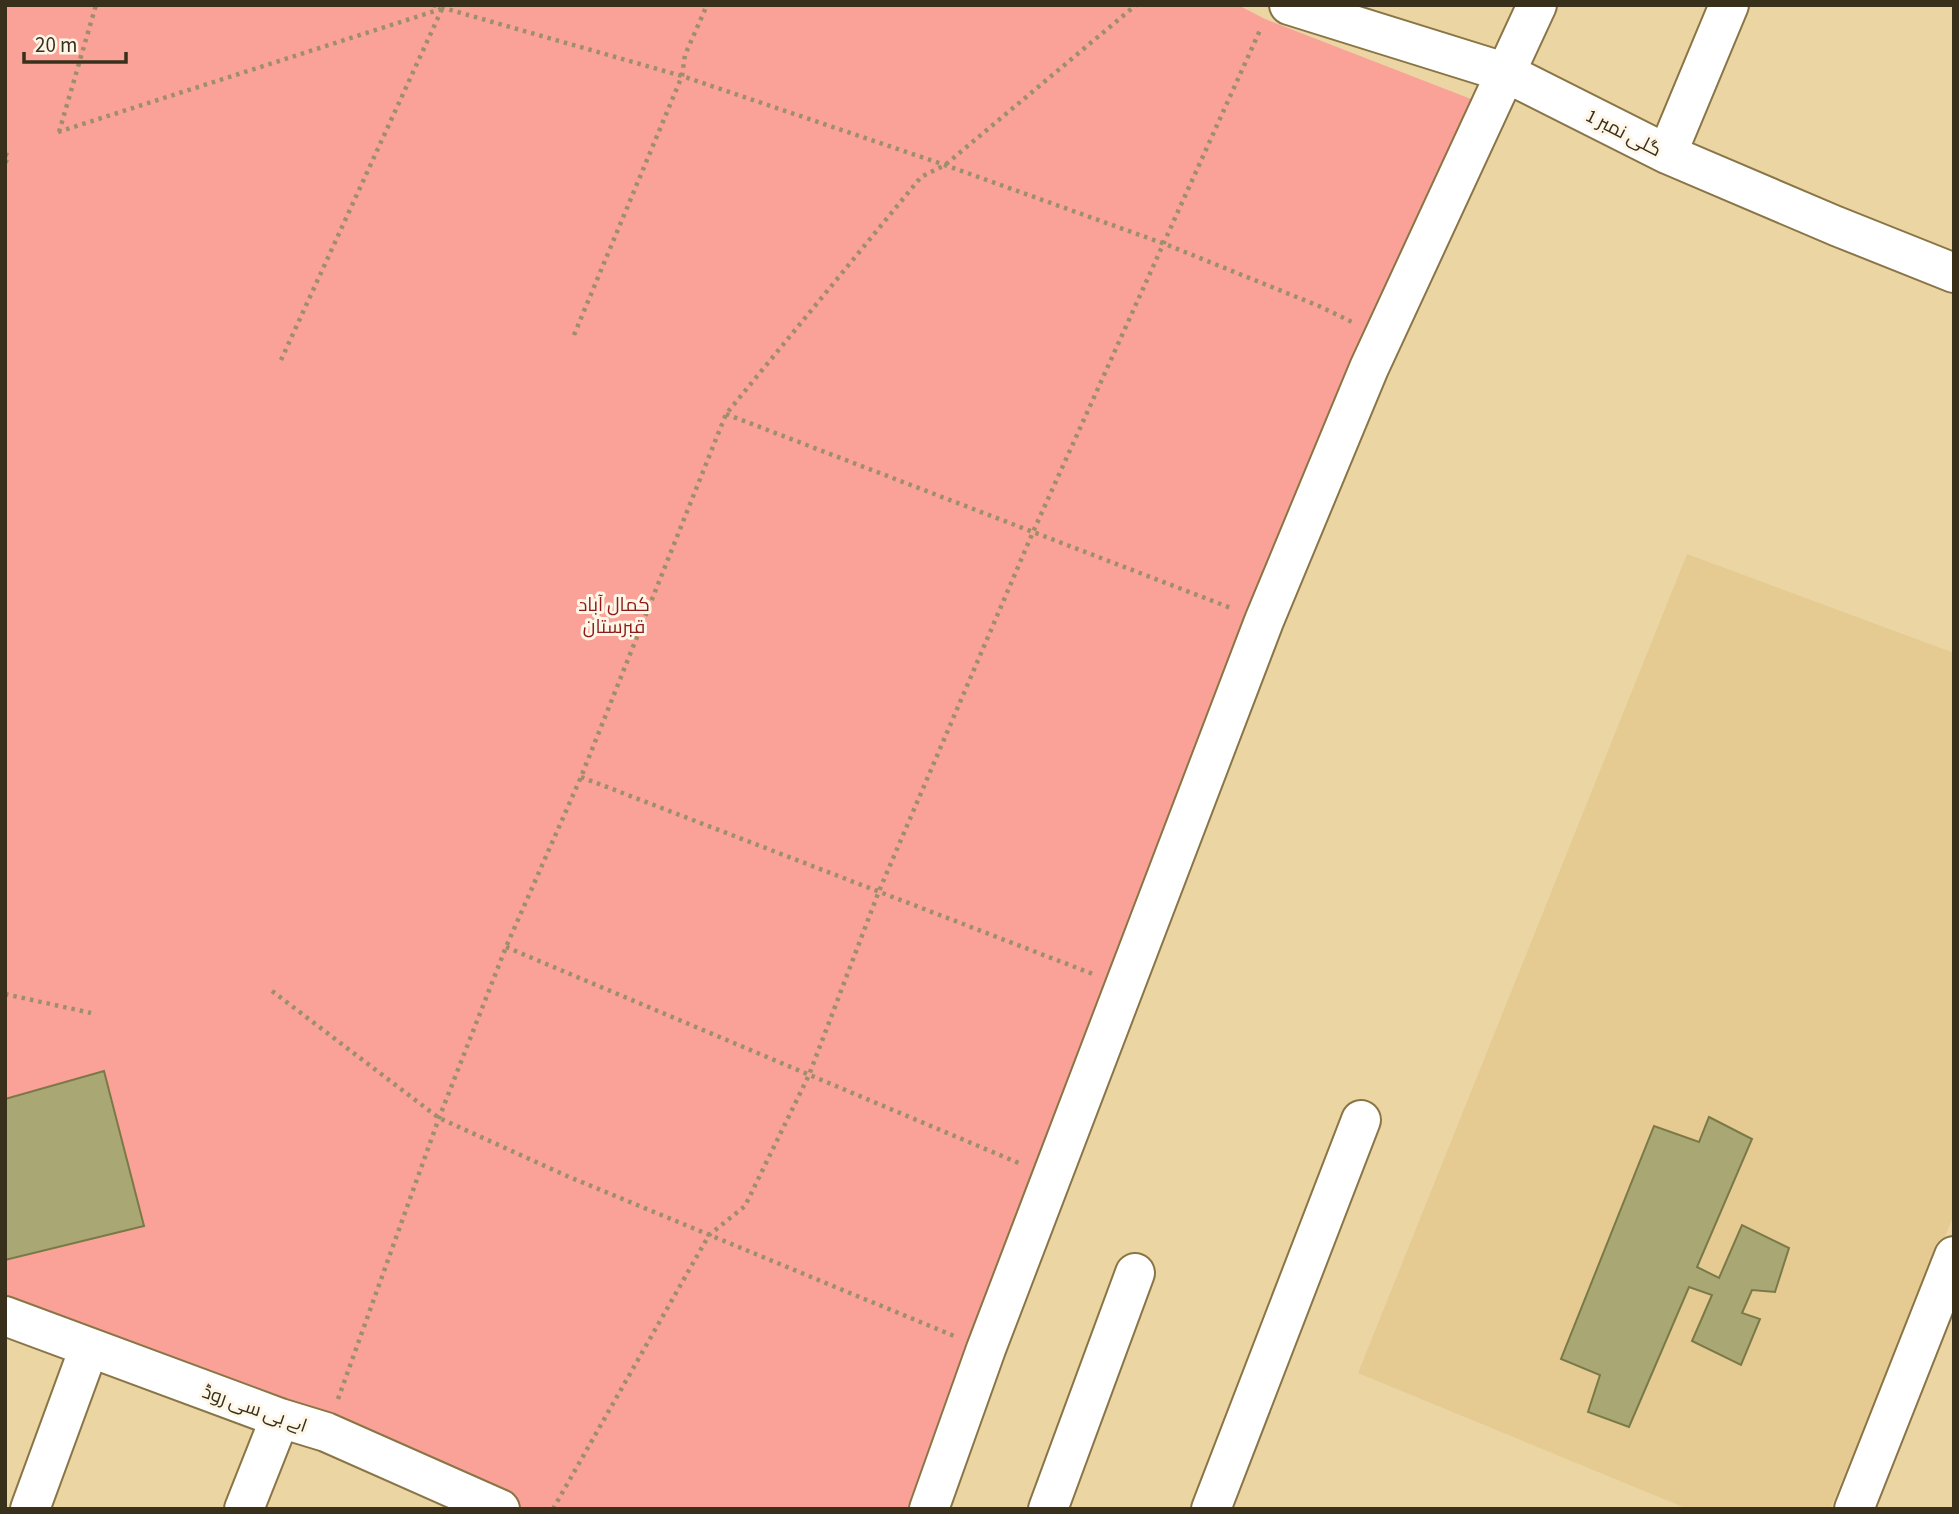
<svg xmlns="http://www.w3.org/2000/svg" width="1959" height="1514" viewBox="0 0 1959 1514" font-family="'Source Sans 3',Cairo,sans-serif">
  <rect width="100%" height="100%" fill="#ebd5a3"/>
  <path fill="#e5cb92" d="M1687,554L1954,653V1215L1830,1509H1688L1358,1373Z"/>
  <path fill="#faa298" d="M5,5H1238L1265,19L1471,99L1264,621L926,1509H521L5,1306Z"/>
  <path fill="#a9a874" stroke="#7a7947" stroke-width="2" d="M104,1071L144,1226L5,1260V1099Z
    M1709,1117L1752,1139L1697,1267L1719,1278L1742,1225L1789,1248L1775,1292L1752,1290L1742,1313L1760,1319L1741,1365L1692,1341L1712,1295L1689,1287L1629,1427L1588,1412L1600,1375L1561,1359L1654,1126L1699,1142Z"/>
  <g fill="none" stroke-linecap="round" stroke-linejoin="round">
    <defs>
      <path id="street" d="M1289,5L1504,72L1667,154L1836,226L1954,273
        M1667,154L1729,5
        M5,1316L280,1418L326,1432L500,1509
        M30,1509L89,1348
        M244,1509L280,1418
        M929,1509L986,1349L1264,621L1369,368L1537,5
        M1048,1509L1135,1273
        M1211,1509L1361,1120
        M1854,1509L1954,1256"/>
    </defs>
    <use href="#street" stroke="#897546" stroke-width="42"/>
    <path stroke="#9e8e69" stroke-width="4.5" stroke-dasharray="3.5 5" stroke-linecap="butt" d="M433,5L682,76L945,165L1165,244L1319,306L1352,322
      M58,132L441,9
      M59,132L96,5
      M5,154L9,156L5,163
      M574,335L682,76L685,55L707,5
      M281,360L442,9
      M726,414L1231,608
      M581,777L1093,974
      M506,947L1021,1164
      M272,991L439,1118L567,1176L954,1336
      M5,994L91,1013
      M338,1399L439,1118L506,947L581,777L726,414L921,177L945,165L1136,5
      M553,1509L709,1235L745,1206L809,1075L879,891L1033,532L1261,28"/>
    <use href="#street" stroke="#fff" stroke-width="38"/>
  </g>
  <g text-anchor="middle" stroke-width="6" stroke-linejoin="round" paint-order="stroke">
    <g font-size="19" fill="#39301c" stroke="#fef7e8">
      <text transform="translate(1624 132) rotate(27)" y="7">گلی نمبر 1</text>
      <text transform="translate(255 1408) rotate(19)" y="7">اے بی سی روڈ</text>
    </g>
    <g font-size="19" fill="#8c1a19" stroke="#fef7e8">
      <text x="614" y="611">کمال آباد<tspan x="614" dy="22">قبرستان</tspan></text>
    </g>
  </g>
  <rect width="1959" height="1514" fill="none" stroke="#39301c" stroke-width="14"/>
  <path d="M24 52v10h102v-10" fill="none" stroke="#39301c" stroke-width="3.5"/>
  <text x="35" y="52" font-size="21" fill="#39301c" stroke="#fef7e8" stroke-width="5" paint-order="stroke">20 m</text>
</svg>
